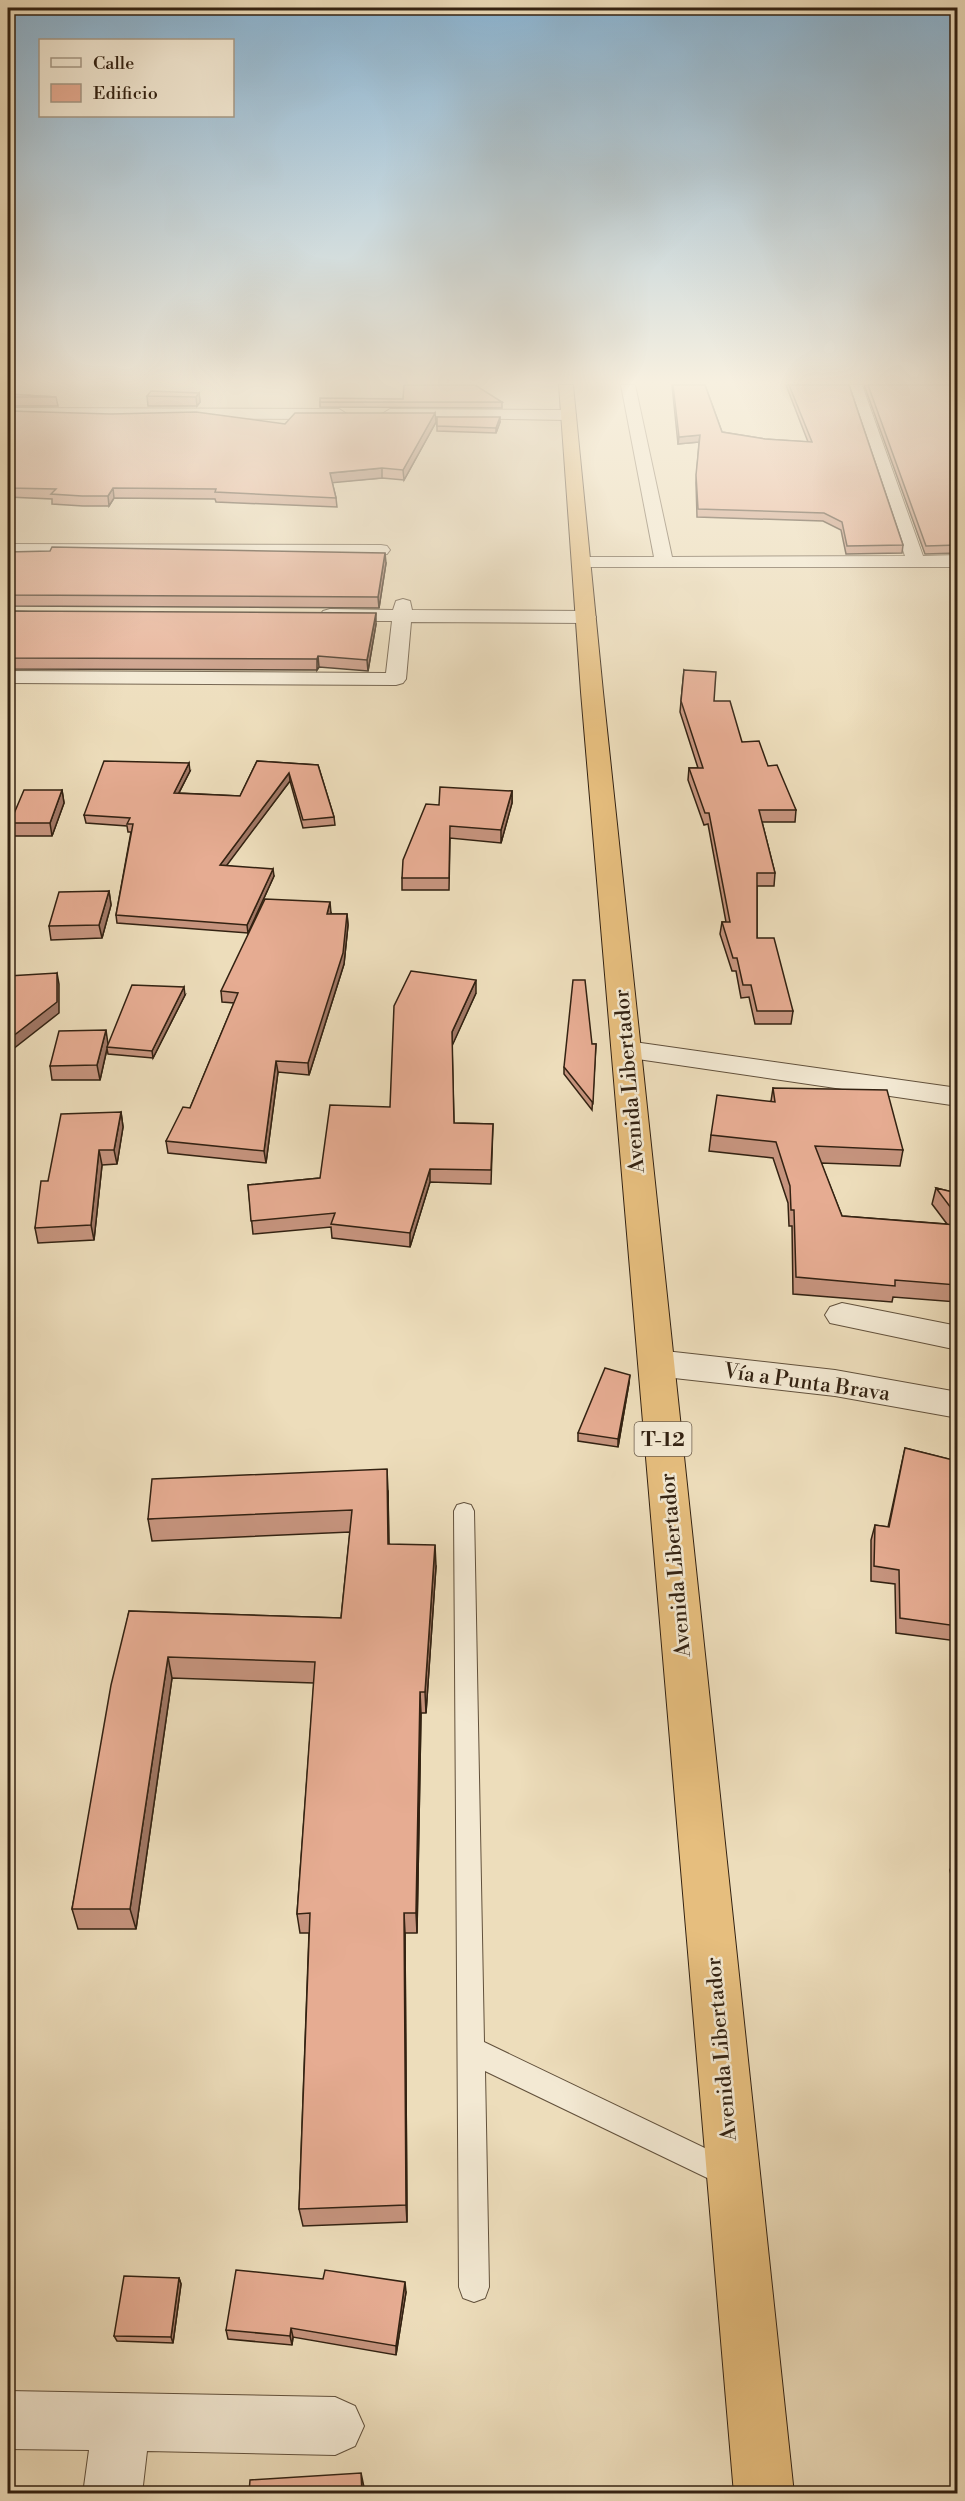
<svg xmlns="http://www.w3.org/2000/svg" width="965" height="2501" viewBox="0 0 965 2501" font-family="'Libre Bodoni',serif">
  <rect width="100%" height="100%" fill="#edddbb"/>
  <filter id="stains"><feTurbulence type="fractalNoise" baseFrequency=".00333" numOctaves="4"/><feColorMatrix values="0 0 0 0 .2 0 0 0 0 .09 0 0 0 0 .02 0 0 0 .5 -.17"/></filter>
  <radialGradient id="worn" r=".72"><stop offset=".6" stop-color="#630" stop-opacity="0"/><stop offset="1" stop-color="#630" stop-opacity=".3"/></radialGradient>
  <g fill="none" stroke-linecap="round" stroke-linejoin="round">
    <defs>
      <path id="lane" d="M464,1503L471,1505L474,1511L484,2042L736,2163L740,2173L736,2183L726,2187L485,2071L489,2287L485,2298L474,2302L463,2298L459,2287L454,1511L457,1505Z"/>
      <path id="street" d="M621,385H635L672,557L905,556L848,385H862L923,556L958,555V567H574L572,563L574,559L581,557H654Z
        M8,408L339,409L347,414L339,419L8,418Z
        M390,409L568,410L576,415L568,420L385,417L382,414Z
        M8,544L381,545L387,546L390,550L387,554L381,555L8,554Z
        M403,599L410,601L412,610L586,611L593,613L596,617L593,621L586,623L411,622L406,679L403,683L396,685L8,683V671L386,673L392,621H330L323,619L320,615L323,611L330,609L393,610L396,601Z
        M627,1041L958,1088V1106L617,1056L613,1050L617,1044Z
        M842,1303L958,1326V1350L830,1323L825,1315L830,1307Z
        M656,1350L835,1370L958,1392V1418L835,1396L656,1376L643,1372L638,1363L643,1354Z
        M8,2391L335,2397L355,2406L364,2426L355,2446L335,2455L147,2451L142,2494H83L89,2450L8,2449Z"/>
      <path id="highway" d="M559,385H573L603,692L794,2494H734L581,692Z"/>
    </defs>
    <use href="#lane" stroke="#62513c" stroke-width="2"/>
    <use href="#street" stroke="#62513c" stroke-width="2"/>
    <use href="#highway" stroke="#332212" stroke-width="2"/>
    <use href="#lane" fill="#f3e9d3" fill-rule="evenodd"/>
    <use href="#street" fill="#f3e9d3" fill-rule="evenodd"/>
    <use href="#highway" fill="#e6be7e" fill-rule="evenodd"/>
  </g>
  <path fill="#c6947e" stroke="#332212" stroke-width="1.5" d="M672,385H705L722,432L765,439L808,442L786,385H849L903,545L902,553L846,554L841,530L823,521L697,517L696,483L699,442L678,444Z
    M864,385H957V553L925,554Z
    M199,393L200,402L197,406H148L147,396Z
    M8,394L56,397L58,406H8Z
    M320,402H502V408L320,407Z
    M8,411L285,424L436,422L404,480L382,478L332,482L336,498L337,507L216,502L215,499L114,498L109,506H83L52,504V499L8,497Z
    M437,417L500,422L496,433L437,431Z
    M8,552L386,563L379,608L8,606Z
    M8,611L376,624L368,671L319,667L317,670L8,669Z
    M684,670L714,701L742,742L768,766L796,810L795,822H762L775,873L774,886H757V938L793,1011L791,1024H755L749,997L741,998L736,971H732L720,934L722,922H726L708,824L704,825L688,780L689,768H698L680,712Z
    M257,761L318,765L334,817L335,825L303,828L290,781L226,865L274,876L248,933L117,923L116,915L131,832H128L127,826L86,823L84,815L190,771L179,793L240,796Z
    M62,790L64,803L52,836H13L10,823Z
    M512,791V803L501,843L450,838L449,890H402V878L439,805Z
    M109,891L111,905L102,938L51,940L49,926Z
    M331,913V914H347L348,925L344,964L309,1075L278,1072L266,1163L168,1153L166,1141L190,1108L234,1003L222,1002L221,991Z
    M476,993L452,1045L454,1123L493,1124L491,1184L430,1182L410,1247L332,1238L331,1227L253,1234L248,1185L320,1178L390,1107Z
    M185,995L153,1058L108,1054L107,1049L100,1080H52L50,1066L108,1044Z
    M592,1044H596L592,1110L564,1074V1067Z
    M773,1088L903,1150L900,1166L821,1163L842,1216L947,1224L932,1204L936,1188L957,1193V1302L893,1297L892,1302L793,1294L792,1226H789L788,1203L773,1158L709,1151L711,1135L771,1101Z
    M121,1112L123,1127L117,1164L102,1165L94,1240L38,1243L35,1228L48,1181Z
    M629,1383L618,1447L578,1441V1433Z
    M905,1448L957,1461V1641L896,1633L895,1584L871,1581V1540L875,1525L888,1527Z
    M388,1491L389,1544L436,1566L426,1713H421L417,1933H405L407,2222L303,2226L299,2209L309,1933H300L297,1914L314,1683L172,1678L136,1929H78L72,1909L129,1611L341,1618L350,1532L152,1541L148,1519Z
    M957,1851V1904L950,1870Z
    M179,2278L181,2284L173,2343L117,2341L114,2336Z
    M323,2279L406,2292L396,2355L293,2337L292,2345L228,2339L226,2330Z"/>
  <path fill="#a17866" stroke="#332212" stroke-width="1.5" d="M199,393L200,402L197,406L196,397Z
    M435,413L436,422L404,480L403,470Z
    M500,417V422L496,433V428Z
    M700,435L699,442L678,444L679,437Z
    M382,468V478L330,483V473Z
    M113,488L114,498L109,506L108,496Z
    M385,553L386,563L379,608L378,597Z
    M376,613V624L368,671L367,660Z
    M318,656L319,667L317,670V659Z
    M189,763L190,771L175,800L174,793Z
    M289,773L290,781L221,873L220,865Z
    M62,790L64,803L52,836L50,823Z
    M512,791V803L501,843V830Z
    M273,869L274,876L248,933L247,925Z
    M109,891L111,905L102,938L99,925Z
    M330,902L331,913L328,925L327,914Z
    M347,914L348,925L344,964L309,1075L308,1063Z
    M57,973L59,984V1013L8,1053V1040Z
    M476,980V993L452,1046V1032Z
    M184,987L185,995L153,1058L152,1051Z
    M106,1030L108,1044L100,1080L97,1065Z
    M276,1061L278,1072L266,1163L264,1151Z
    M121,1112L123,1127L117,1164L114,1150Z
    M99,1150L102,1165L94,1240L91,1225Z
    M430,1169V1182L410,1247V1233Z
    M630,1375L629,1383L618,1447V1439Z
    M387,1469L388,1491L389,1565L388,1544Z
    M435,1545L436,1566L426,1713L425,1692Z
    M168,1657L172,1678L136,1929L130,1909Z
    M420,1692L421,1713L417,1933L416,1913Z
    M404,1913L405,1933L407,2222L406,2205Z
    M179,2278L181,2284L173,2343L171,2337Z
    M405,2282L406,2292L396,2355V2346Z
    M291,2328L293,2337L292,2345L290,2336Z
    M361,2473L364,2487V2493H362Z"/>
  <path fill="#e6ac92" stroke="#332212" stroke-width="1.5" d="M404,385H475L502,402H320V398L403,399Z
    M673,385H705L722,432L765,439L812,442L789,385H849L903,545L847,546L842,522L824,513L698,509L696,475L700,435L679,437Z
    M868,385H957V545L926,546Z
    M151,391L199,393L196,397L147,396Z
    M8,394L56,397H8Z
    M8,411L111,414L196,412L285,424L295,413H435L403,470L382,468L330,473L336,498L215,492L216,489L113,488L108,496H82L51,494L56,489L8,488Z
    M437,417H500L496,428L437,426Z
    M52,547L385,553L378,597L8,595V552L50,551Z
    M8,611L376,613L367,660L318,656L317,659L8,658Z
    M684,670L716,672L714,701H730L742,742L759,741L768,766L777,765L796,810H759L775,873H757V938H774L793,1011H757L751,985H743L737,958H733L722,922H730L709,813H705L689,768H703L681,701Z
    M104,761L189,763L174,793L240,796L257,761L318,765L334,817L303,820L289,773L220,865L273,869L247,925L116,915L133,824H127L130,818L84,815Z
    M440,787L512,791L501,830L450,826L449,878H402L403,860L426,804L439,805Z
    M24,790H62L50,823H10Z
    M109,891L99,925L49,926L59,892Z
    M265,899L330,902L327,914H347L343,953L308,1063L276,1061L264,1151L166,1141L183,1107L190,1108L238,993L221,991Z
    M411,971L476,980L452,1032L454,1123L493,1124L491,1170L430,1169L410,1233L331,1224L335,1213L251,1221L248,1185L320,1178L330,1105L390,1107L394,1006Z
    M57,973V1002L8,1040V976Z
    M573,980H585L592,1044H596L593,1103L564,1067Z
    M132,985L184,987L152,1051L107,1047Z
    M106,1030L97,1065L50,1066L59,1031Z
    M773,1088L887,1090L903,1150L815,1146L842,1216L957,1225V1285L895,1280V1286L796,1277L794,1210H791L790,1186L776,1142L711,1135L717,1095L775,1102Z
    M121,1112L114,1150H99L91,1225L35,1228L41,1181H48L61,1114Z
    M936,1188L957,1193V1216Z
    M605,1368L630,1375L618,1439L578,1433Z
    M905,1448L957,1461V1626L900,1618L899,1570L874,1566L875,1525L889,1527Z
    M387,1469L388,1544L435,1545L425,1692H420L416,1913H404L406,2205L299,2209L310,1913L297,1914L315,1662L168,1657L130,1909H72L111,1685L129,1611L341,1618L352,1510L148,1519L152,1479Z
    M236,2270L323,2279L325,2270L405,2282L396,2346L291,2328L290,2336L226,2330Z
    M124,2276L179,2278L171,2337L114,2336Z
    M361,2473L362,2493H249L250,2480Z"/>
  <linearGradient id="sky" x2="0" y2="1"><stop stop-color="#8ab6d6"/><stop offset="0.52" stop-color="#f7f0e0"/><stop offset="1" stop-color="#f7f0e0" stop-opacity="0"/></linearGradient>
  <rect width="965" height="735" fill="url(#sky)"/>
  <g text-anchor="middle" stroke-width="5" stroke-linejoin="round" paint-order="stroke">
    <rect fill="#f3e9d3" stroke="#6d5e4c" stroke-width="1.5" x="634.5" y="1422" width="57" height="34" rx="4.5"/>
    <g font-size="20" font-weight="bold" fill="#332212">
      <text x="663" y="1446">T-12</text>
    </g>
    <g font-size="21" fill="#332212" stroke="#f3e9d3">
      <text transform="translate(629 1081) rotate(-95)" y="7">Avenida Libertador</text>
      <text transform="translate(807 1382) rotate(8)" y="7">Vía a Punta Brava</text>
      <text transform="translate(675 1565) rotate(-95)" y="7">Avenida Libertador</text>
      <text transform="translate(721 2049) rotate(-95)" y="7">Avenida Libertador</text>
    </g>
  </g>
  <rect width="965" height="2501" fill="none" stroke="#edddbb" stroke-width="30"/>
  <rect x="9" y="9" width="947" height="2483" fill="none" stroke="#332212" stroke-width="3"/>
  <rect x="15" y="15" width="935" height="2471" fill="none" stroke="#332212" stroke-width="1.5"/>
  <rect x="39" y="39" width="195" height="78" fill="#f3e9d3" stroke="#a69986" stroke-width="1.5"/>
  <rect x="51" y="58" width="30" height="9" fill="#f3e9d3" stroke="#a69986" stroke-width="1.5"/>
  <text x="93" y="69" font-size="18" fill="#332212">Calle</text>
  <rect x="51" y="84" width="30" height="18" fill="#e6ac92" stroke="#a69986" stroke-width="1.5"/>
  <text x="93" y="99" font-size="18" fill="#332212">Edificio</text>
  <rect width="100%" height="100%" filter="url(#stains)"/>
  <rect width="100%" height="100%" fill="url(#worn)"/>
</svg>
